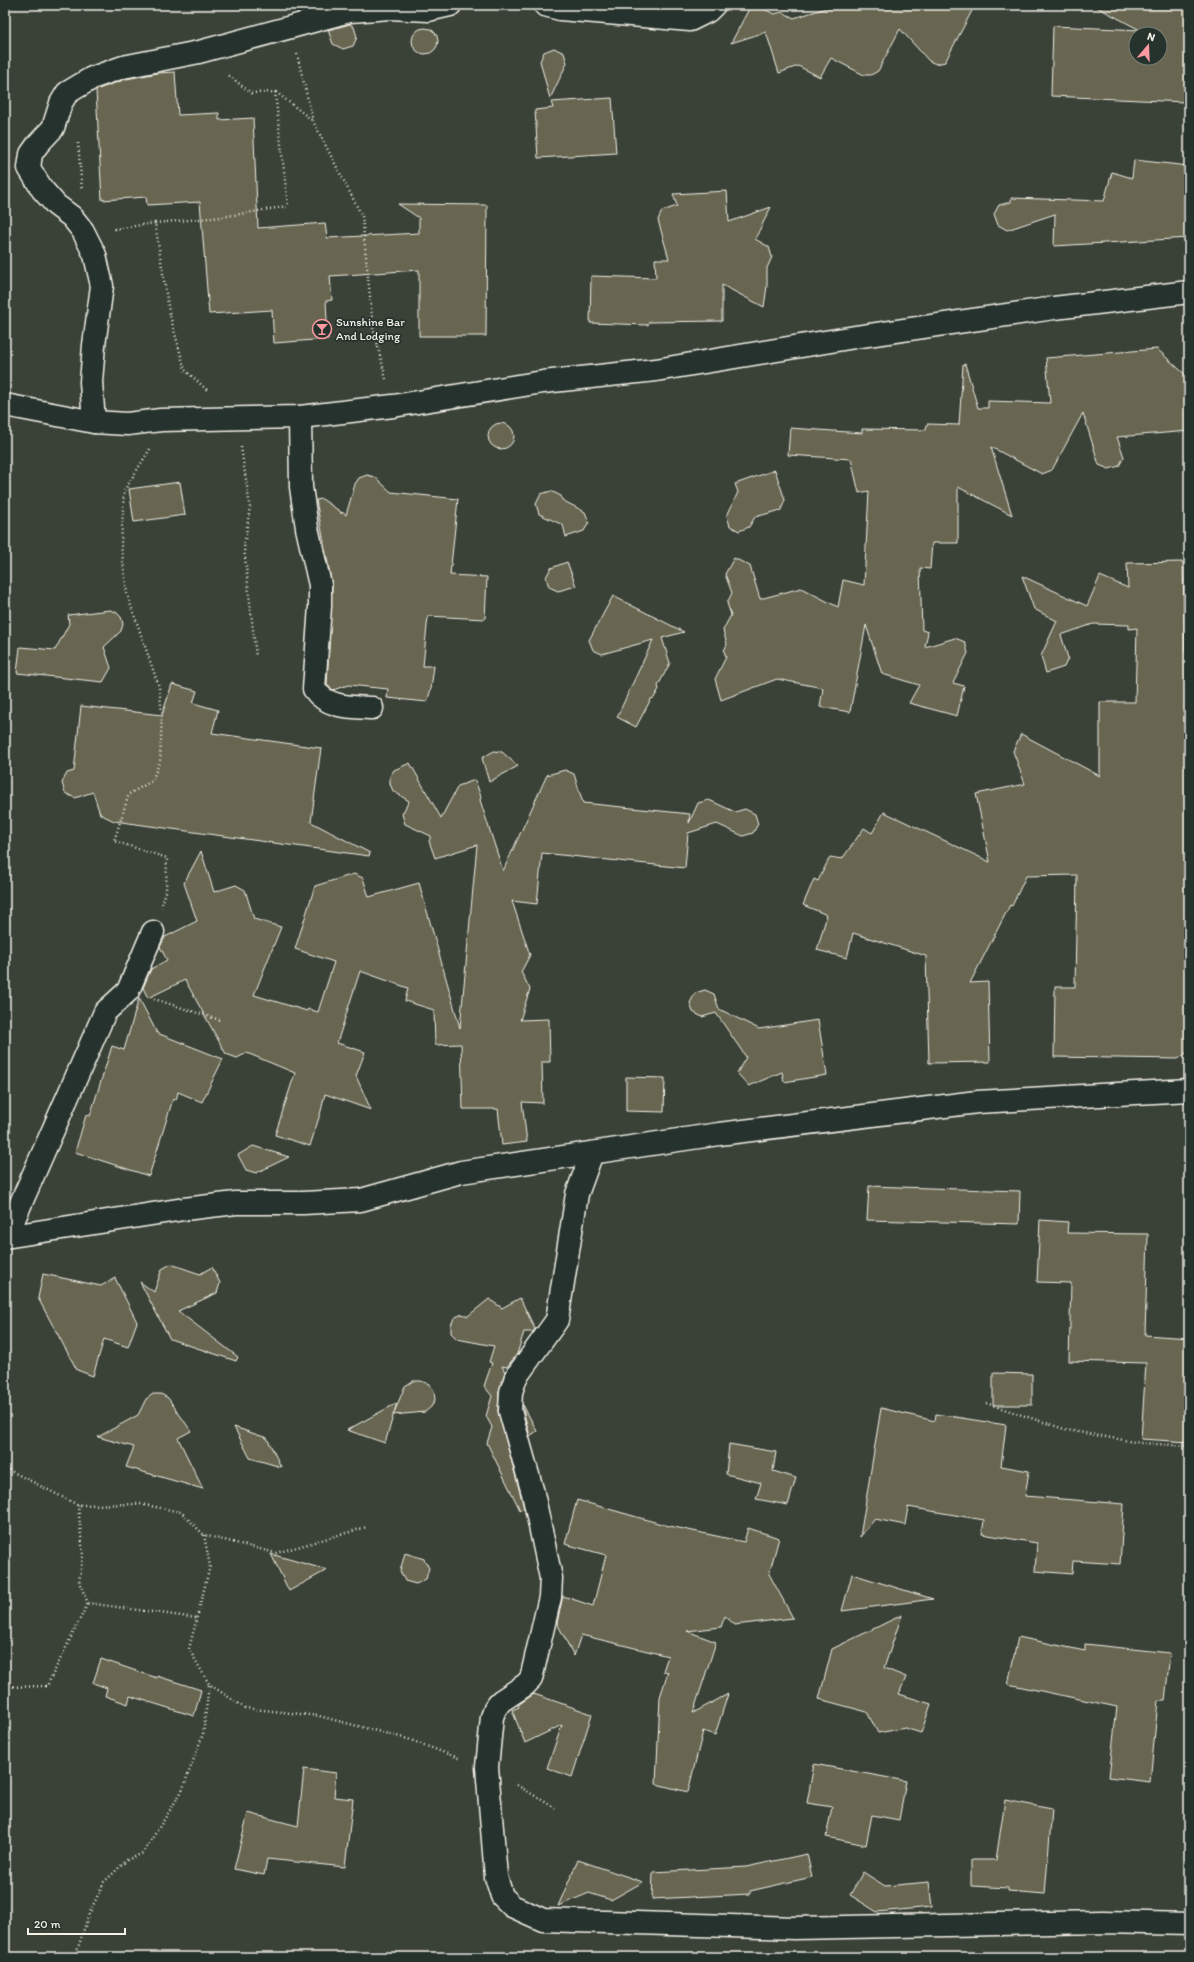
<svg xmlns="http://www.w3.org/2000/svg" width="1194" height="1962" viewBox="0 0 1194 1962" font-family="Itim,sans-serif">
  <rect width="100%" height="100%" fill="#3a4238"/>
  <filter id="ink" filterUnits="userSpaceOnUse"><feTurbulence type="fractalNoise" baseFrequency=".025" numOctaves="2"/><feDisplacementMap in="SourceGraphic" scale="8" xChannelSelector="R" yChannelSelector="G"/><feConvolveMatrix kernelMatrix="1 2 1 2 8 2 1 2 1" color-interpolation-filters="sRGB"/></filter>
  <g filter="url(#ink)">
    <path fill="#676651" stroke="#f4f1e8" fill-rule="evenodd" d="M751,5H756L774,14L782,12L794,18L836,5H975L945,62L936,64L929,61L900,29L878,71L871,75H864L831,58L820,77L798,66L779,73L766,32L731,43Z
      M1093,5H1189L1185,102L1051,96L1053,26L1140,30ZM1136,34H1160V58H1136Z
      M350,24L354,27L357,37L353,46L343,49L333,44L328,30Z
      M412 41a13 13 0 1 1 26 0a13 13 0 1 1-26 0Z
      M554,48L564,53L567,63L550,99L540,61L544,52Z
      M175,72L178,115L219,113V120L253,118L258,228L325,223L327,238L419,233V218L398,204L487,205L486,336H419V270L330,276L332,300L326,301L328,339L274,343L272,310L209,314L200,202L147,205L146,197L102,200L96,90L126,79L158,73Z
      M612,98L616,153L538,158L535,110L553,108L551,102Z
      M1134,160L1189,166V238L1054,246L1055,214L1007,230L998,225L994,214L999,205L1011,202V198L1104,201L1112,172L1132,178Z
      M727,191L729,222L771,207L755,239L769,247L772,257L767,268V286L764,307L722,285V321L649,322L648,325L590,323L591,276L656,278L655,259H669L658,220L662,211L677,206L673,194Z
      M1157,349L1189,378V431L1117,437L1124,457L1119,466L1109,469L1099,465L1083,413L1052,470L1042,474L991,447L1012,515L958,487V543H932L930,569L920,568L922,630L928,632L925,647L955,638L965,642L968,653L953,683L964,686L957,716L909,703L919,685L882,674L866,625L850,712L820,707L823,688L777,679L721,700L715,679L726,657L724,651L727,644L723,630L731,615L727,603L732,593L725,574L734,558L750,566L760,599L801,588L838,607L843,580L864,585L869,491L859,493L851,459L788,455L790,428L862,433V429L926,430L927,424L959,425L963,365L965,364L978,408H988V401L1050,403L1046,358Z
      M488 436a13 13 0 1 1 26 0a13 13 0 1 1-26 0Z
      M775,470L785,500L781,510L755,517L749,527L739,531L730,526L727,516L738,492L735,484Z
      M367,475L375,477L391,492L458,499L450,575L487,577L485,619L428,616L423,666H434L431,689L427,702L387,698L388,689L348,685L333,690L327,685L332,585L316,500L322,499L341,512V514L342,512L346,515L355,484L359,478Z
      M180,482L185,515L134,522L129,489Z
      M551,491L561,496L562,500L585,512L589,522L584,531L566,537L563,525L539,514L536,504L541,494Z
      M567,562L576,586L558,591L549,587L546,577L551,568Z
      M1183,562L1185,652L1189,651V1051L1178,1059L1054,1057L1055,987H1075L1077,875L1026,876L1012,906L1010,905L970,983L988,982L990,1062L929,1063L926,956L853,933L847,958L817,950L827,915L803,905L814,879L818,881L830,857L842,859L864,828L872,833L884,812L990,862L976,794L1025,784L1013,751L1021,734L1100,776V702H1135L1137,628L1129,629V625L1093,624L1061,635L1068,658L1064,667L1046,673L1041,656L1057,621L1034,609L1022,576L1087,606L1100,576L1128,588L1127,563Z
      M613,596L684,632L662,638L670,663L658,686L659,689L654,698L651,699L636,727L617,717L653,640L602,654L593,650L589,640Z
      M110,610L116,612L121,617L123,624L121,631L104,647L111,668L103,682L17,673L20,647L55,650L69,624L68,615Z
      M172,684L197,691L193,703L218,710L212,733L321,748L311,822L370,853L369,856L114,821L100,814L93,792L75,798L65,793L62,783L67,773L74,771L81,706L162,715Z
      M494,751L502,752L518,766L489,782L482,758Z
      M410,763L441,818L458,786L475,780L481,797L480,800L503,871L547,775L565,770L574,774L583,803L690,814L689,823L698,803L709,800L735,812L745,809L755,814L758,824L753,833L743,836L717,824L688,833L685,868L542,853L537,904L512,901L530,955L521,972L530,989L520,1020L549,1019L550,1062H542L543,1103L522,1102L527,1142L502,1145L498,1109H463L461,1044L435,1045L434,1010L405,1001L408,988L360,971L337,1043L365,1052L356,1076L371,1110L325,1094L321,1111L310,1146L275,1135L295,1073L247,1053L237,1058L226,1054L185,980L148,998L143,988L151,969L167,960L160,947L165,937L197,921L184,883L201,851L214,892L236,885L245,890L254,919L281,927L254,995L307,1011L308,1009L318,1012L334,962L295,949L315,886L354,874L363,878L369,897L419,883L460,1028L477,845L435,858L429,841L431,836L405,824L402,814L409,801L393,791L390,784V776L394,770Z
      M705,990L714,994L719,1009L759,1029L818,1020L827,1075L784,1082L782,1072L749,1086L737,1073L746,1057L716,1013L702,1017L693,1012L690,1003L695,993Z
      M139,998L157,1033L223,1059L202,1102L178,1092L176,1100L173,1099L149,1176L75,1152L86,1115L90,1116L112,1046L124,1050Z
      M626,1077L665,1078L664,1112L626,1111Z
      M253,1146L289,1157L256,1173L246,1170L238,1155Z
      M869,1186L1020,1191L1019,1224L867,1220Z
      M1040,1220L1068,1222L1067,1233L1148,1234L1145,1335L1189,1338V1442L1141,1439L1146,1363L1069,1361L1071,1283L1037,1282Z
      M171,1264L200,1274L212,1267L220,1283L217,1293L178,1311L238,1357L236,1361L170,1339L140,1282L154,1292L162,1269Z
      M43,1274L101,1286L115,1278L137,1322L128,1347L104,1339L93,1376L77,1370L38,1298Z
      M520,1298L535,1329L533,1332H524L517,1354L507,1367L502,1366L505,1372L499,1391L498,1411L521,1496L524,1509L520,1510L487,1443L492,1427L486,1416L492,1396L484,1386L492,1363L489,1362L494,1346L457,1339L451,1333V1325L454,1318L462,1314L468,1316L489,1299L502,1308Z
      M993,1373L1032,1374V1405H993Z
      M413,1381H421L429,1384L434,1391L435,1400L431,1407L425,1412L393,1415L405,1386Z
      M153,1394H161L168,1398L191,1431L178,1438L203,1489L126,1467L134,1447L98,1437L138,1415L146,1399Z
      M397,1403L385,1443L347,1430Z
      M523,1405L537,1431L530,1436L523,1410Z
      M881,1408L935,1421L936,1414L1006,1425L1001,1466L1029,1471L1025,1496L1124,1504L1120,1564L1073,1561L1072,1574L1035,1571L1037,1543L982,1534L984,1520L908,1507L905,1525L875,1519L860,1537Z
      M234,1427L267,1438L281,1467L250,1458Z
      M729,1444L776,1452L773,1471L796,1478L788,1505L756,1499L761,1483L726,1474Z
      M577,1500L665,1525L744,1542L748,1528L779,1538L769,1574L793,1618L735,1625L725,1616L721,1627L687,1631L716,1642L693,1713L728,1694L715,1735L703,1731L688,1792L656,1784L660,1697L668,1672L663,1671L668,1656L581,1635L574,1656L557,1623L563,1596L593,1606L606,1555L565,1544Z
      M405,1553L424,1559L429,1568L426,1579L416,1584L405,1581L400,1571Z
      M271,1554L327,1570L289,1591Z
      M852,1574L933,1599L842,1611Z
      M902,1615L884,1668L906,1677L899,1694L931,1704L921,1733L905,1728L878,1733L867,1712L819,1699L832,1649Z
      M1018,1637L1085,1651V1644L1170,1653L1165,1701H1158L1150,1782L1109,1777L1117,1707L1008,1684Z
      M101,1659L157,1678V1676L201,1690L194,1716L130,1696L128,1704L105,1696L107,1688L93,1683Z
      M534,1694L592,1714L572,1777L547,1768L562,1725L525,1743L512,1710L519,1707L518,1705Z
      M814,1764L906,1781L899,1820L872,1815L866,1845L826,1837L832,1807L807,1803Z
      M304,1769L336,1773L334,1797L353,1799L345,1867L267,1859L264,1875L234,1869L248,1813L298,1826Z
      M1005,1800L1052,1809L1045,1894L1008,1891V1888L971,1886V1860H996Z
      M807,1854L812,1877L750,1891V1894L652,1899L653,1872L746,1867Z
      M578,1860L643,1882L611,1900L589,1893L558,1906Z
      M863,1872L885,1886L929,1882L932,1907L877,1912L850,1895Z"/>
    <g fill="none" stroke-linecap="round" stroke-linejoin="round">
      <defs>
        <path id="street" d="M545,5L560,9L690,20L708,11L714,5
          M300,417L301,487L307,528L320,585V606L314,689C327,708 351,707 372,708
          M94,422L91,382L94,345L102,286L95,255L83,231L72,217L56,205L42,189L29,168L31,154L38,144L53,128L61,103L67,93L92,78L123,67L199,52L350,11L390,8L428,10L450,5
          M592,1153L577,1194L557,1320L516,1377L511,1392L510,1411L533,1493L551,1578L550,1597L531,1679L525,1685L501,1701L495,1709L492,1717L487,1767L496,1877L502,1896L512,1906L543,1920L794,1928L1103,1922L1189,1924
          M5,1237L184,1209L236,1203H303L361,1200L461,1172L719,1134L977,1102L1189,1090
          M6,1237L105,1012L128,991L153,932"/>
        <path id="secondary" d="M5,405L94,422L127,424L161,420L300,417L393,406L543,382L656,370L855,337L1054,308L1189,292"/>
      </defs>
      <use href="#street" stroke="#f4f1e8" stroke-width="25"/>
      <use href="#secondary" stroke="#f4f1e8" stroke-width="25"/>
      <path stroke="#f4f1e8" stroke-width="2.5" stroke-dasharray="1 3" stroke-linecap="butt" d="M297,54L313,121L362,216L373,327L386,379
        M276,92L313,121
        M78,143L82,190
        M155,223L222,217L288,206L275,92L251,93L227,74
        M114,229L155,223L169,312L185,370L207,390
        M241,447L250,506L244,548L256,657
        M150,449L124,491L121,545L127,594L159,687L162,713L160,761L152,781L129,794L114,841L167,858L166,892L161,907
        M154,999L220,1020
        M986,1403L1067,1430L1140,1443L1189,1446
        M5,1468L78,1505L140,1504L181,1512L204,1535L276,1553L367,1527
        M78,1505L83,1555L79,1582L88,1603L196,1618
        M204,1535L210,1566L189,1649L209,1684L245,1708L319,1716L408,1739L461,1759
        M5,1687L47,1686L88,1603
        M517,1785L555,1808
        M75,1957L89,1914L104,1882L127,1860L143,1853L182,1791L203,1734L209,1685"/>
      <use href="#street" stroke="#26332d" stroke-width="22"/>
      <use href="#secondary" stroke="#26332d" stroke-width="22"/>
    </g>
  </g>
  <defs>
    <symbol id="bar-ring" viewBox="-11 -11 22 22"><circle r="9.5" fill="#26332d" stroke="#ff9aa2" stroke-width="1.5"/><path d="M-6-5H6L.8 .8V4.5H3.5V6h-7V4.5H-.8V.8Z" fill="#ff9aa2"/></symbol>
  </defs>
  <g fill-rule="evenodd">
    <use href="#bar-ring" x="311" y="318" width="22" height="22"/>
  </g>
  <g text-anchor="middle" stroke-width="3.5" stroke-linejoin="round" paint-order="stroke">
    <g font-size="12" fill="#f4f1e8" stroke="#26332d" text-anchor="start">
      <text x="336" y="326">Sunshine Bar<tspan x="336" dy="14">And Lodging</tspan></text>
    </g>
  </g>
  <rect width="1194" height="1962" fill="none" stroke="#26332d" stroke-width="20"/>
  <rect x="10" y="10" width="1174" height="1942" fill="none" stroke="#f4f1e8" stroke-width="1.5" filter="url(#ink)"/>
  <g transform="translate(1148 46) rotate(19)"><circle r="19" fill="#26332d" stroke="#787f78"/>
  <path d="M0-3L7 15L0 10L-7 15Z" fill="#ff9aa2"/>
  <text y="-6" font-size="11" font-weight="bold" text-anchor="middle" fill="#f4f1e8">N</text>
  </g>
  <path d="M28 1928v6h97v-6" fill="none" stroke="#f4f1e8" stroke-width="2"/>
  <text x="34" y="1928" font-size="12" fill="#f4f1e8" stroke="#26332d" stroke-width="3" paint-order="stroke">20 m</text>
</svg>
